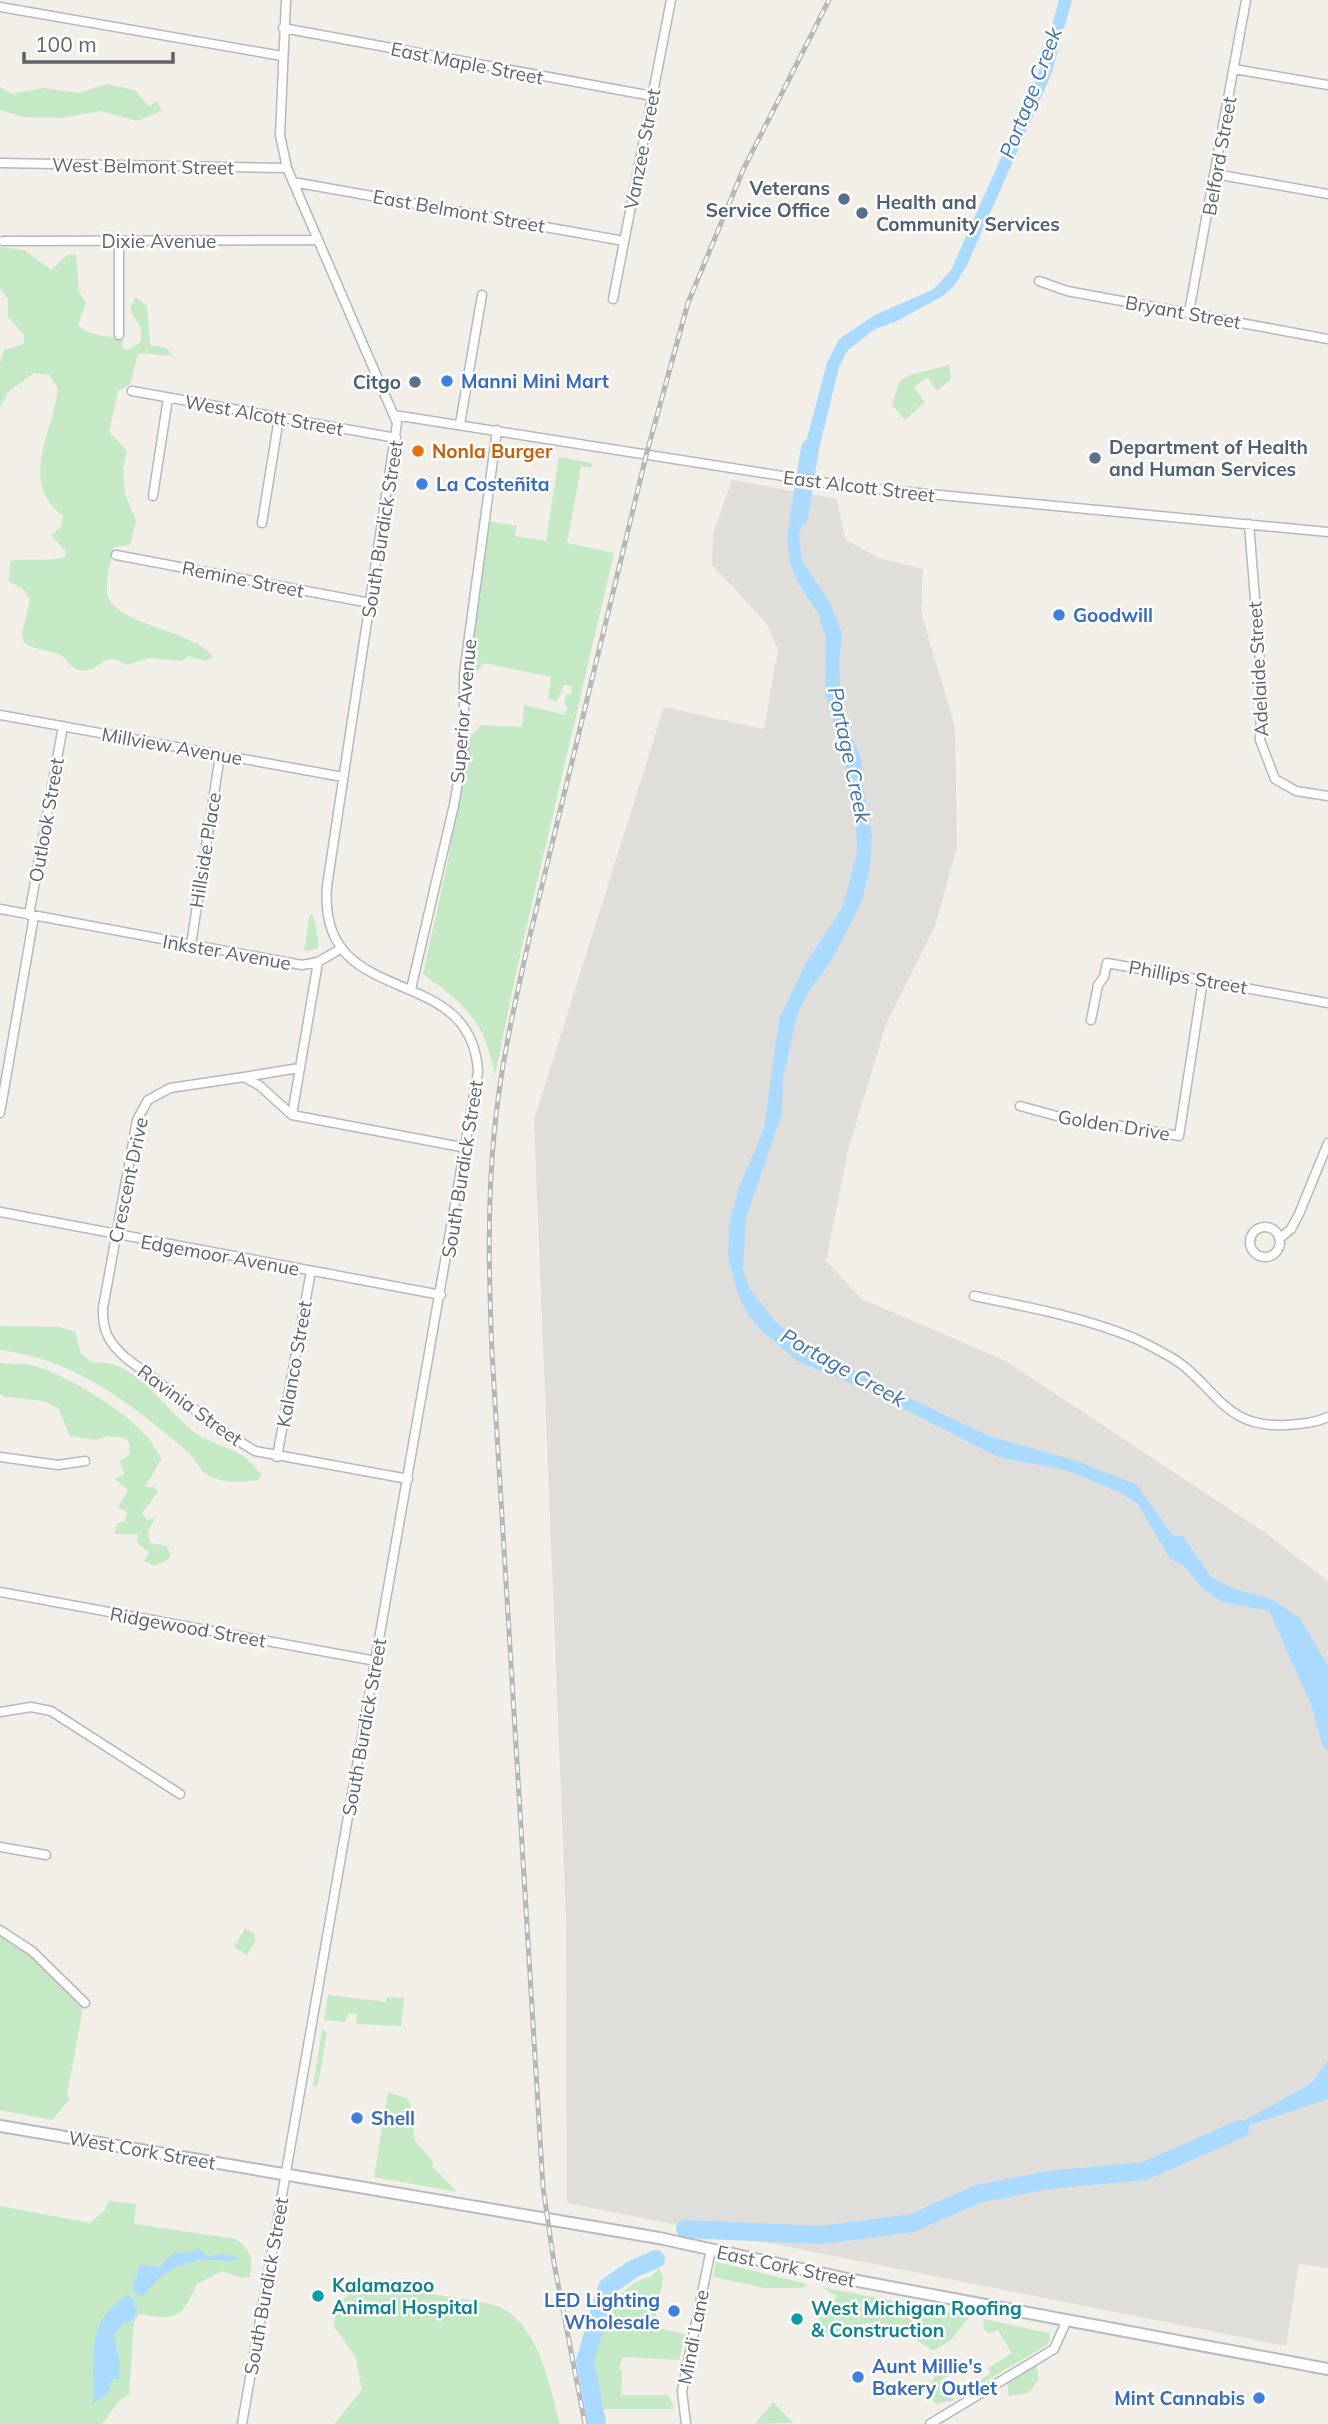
<svg xmlns="http://www.w3.org/2000/svg" width="1328" height="2424" viewBox="0 0 1328 2424" font-family="Mulish,sans-serif">
  <rect width="100%" height="100%" fill="#f1efe8"/>
  <path fill="#e0deda" d="M732,480L837,499L845,539L879,558L923,569L921,612L955,727L957,847L935,926L886,1024L848,1150L826,1261L862,1299L1006,1361L1264,1532L1328,1581V2268L1299,2264L1286,2346L567,2203L566,1917L534,1120L664,707L764,729L778,649L767,624L712,565L713,534Z"/>
  <path fill="#c5e8c5" d="M106,84L135,90L149,107L157,101L162,111L137,121L101,111L62,118L23,117L0,110V87L12,94L43,88L79,93Z
    M0,247L24,250L51,270L67,255H76L79,292L86,303L78,325C88,337 109,334 123,341L122,348L128,350L141,342V329L130,309L135,297L147,306L150,345L166,348L172,354C160,359 150,350 138,354L130,384L118,391L109,432L127,451L123,468L125,494L136,521L130,545L114,547C111,560 106,576 107,590C107,625 197,630 213,657L205,661L188,656L182,661L150,658L126,665L116,659L104,660C98,668 84,674 74,668C69,665 66,658 62,656C53,650 37,651 24,643L22,633L30,600L24,590L9,581L10,561C29,558 47,562 65,557L67,552L51,535L61,527L63,516C17,482 54,432 58,388L49,375L34,373L8,392L0,407V362L4,350L24,344V335L8,317V299L0,288Z
    M949,365L951,379L937,391L927,377L914,388L925,402L905,420L892,405L899,382L910,375Z
    M559,457L592,463L591,468L581,466L567,543L614,553L517,968L495,1075C483,1018 467,1007 423,974L449,856L468,739L481,725L522,727L524,705L566,715L564,712L568,710L564,703L567,694H571L572,686L564,685L557,701L548,699L551,677L485,663L471,676H467L488,521L517,526L515,536L546,541Z
    M310,914L314,917L319,945L317,949L304,951Z
    M0,1326L60,1327L75,1332L81,1354L93,1363C135,1357 166,1412 197,1434C211,1443 228,1447 242,1455C249,1460 255,1468 262,1474L258,1480C243,1483 219,1483 206,1474C198,1468 194,1456 186,1450C131,1404 73,1358 0,1350Z
    M0,1363C12,1364 26,1363 38,1367C74,1379 148,1422 161,1459L145,1487H155L158,1492L142,1513L147,1520L155,1518L148,1532L150,1543L166,1546L170,1553L168,1560L154,1566L144,1561L149,1552L137,1543L138,1534H114L117,1524L125,1521L127,1512L118,1507L128,1490L115,1479L124,1474L120,1461L129,1455L130,1444L125,1438L109,1436L96,1440L70,1436L58,1408L43,1401L5,1397L0,1394Z
    M245,1928L255,1935V1941L247,1955L234,1947Z
    M0,1935C33,1948 58,1982 83,2007L67,2095L70,2099L52,2120L0,2110Z
    M328,1995L386,2002L387,1997L404,1998L401,2026L356,2024L357,2014L349,2013L345,2022L324,2020Z
    M322,2030L327,2032L318,2085L313,2087Z
    M388,2092L409,2099L415,2141L434,2163L432,2166L457,2192L374,2177Z
    M109,2201L136,2204L134,2224L236,2239C252,2252 253,2257 250,2277L242,2278L222,2271L196,2285C182,2320 175,2320 140,2314L134,2322L129,2395L120,2400L102,2424H0V2206L90,2223L104,2211Z
    M716,2262L807,2284L803,2288H765L713,2277Z
    M659,2268L663,2279L654,2327L685,2334L679,2360L623,2357L619,2368L622,2371L621,2395H668L675,2409H599L590,2361L600,2327L604,2326C615,2303 624,2282 651,2277Z
    M359,2287C383,2288 488,2299 504,2309C541,2333 549,2385 560,2424H334L362,2390L356,2358L333,2325C339,2307 342,2296 359,2287Z
    M822,2287L969,2316V2317L952,2339L933,2351C888,2320 872,2313 822,2340L819,2319L837,2297Z
    M983,2319L1049,2333L1050,2339L1048,2344L969,2391H964L991,2373L988,2368L1012,2353L998,2330L989,2333L984,2329Z
    M945,2361L952,2373L940,2381L954,2400L936,2404L929,2397L928,2387Z
    M1036,2366L1039,2379L1029,2393L1009,2396L1007,2383Z
    M773,2402L793,2423L755,2424Z"/>
  <path fill="#aadaff" d="M1059,0H1072L1051,75L967,265L954,286L941,297L895,322L875,329L847,351L839,367L817,457L812,470L799,468L827,363L839,339L875,315L934,289L951,270L1038,75Z
    M795,493L807,496L799,537L802,560L831,604L842,634L839,662L841,696L850,732L862,761L863,786L872,836L870,867L862,901L832,960L809,991L797,1015L783,1079L782,1113L746,1219L743,1269L749,1288L775,1321L787,1331L859,1374L989,1436L1077,1461L1137,1485L1173,1536H1183L1211,1577L1234,1589L1271,1599L1300,1618L1328,1666V1752L1322,1744L1310,1702L1269,1611L1222,1602L1202,1588L1183,1565L1170,1559L1138,1504L1119,1492L1066,1470L998,1457L865,1389L797,1361L763,1332L748,1315L738,1294L728,1257L729,1224L739,1187L764,1129L779,1019L805,965L842,908L857,854L855,805L850,796L845,765L825,693L826,638L819,615L797,581L790,561L787,538Z
    M1328,2060V2099L1217,2136L1312,2083Z
    M197,2248L208,2256L223,2254L239,2258C230,2264 217,2259 207,2260C183,2260 160,2274 146,2293L141,2296L132,2289L140,2265L160,2267L173,2253L193,2252Z
    M126,2295L134,2299L137,2312L133,2320L123,2324L114,2334L120,2366L119,2380L113,2379L107,2393L93,2404C96,2357 82,2328 126,2295Z"/>
  <g fill="none" stroke-linecap="round" stroke-linejoin="round">
    <path stroke="#aadaff" stroke-width="18" d="M799,517L810,448
      M685,2229L822,2235L912,2223L978,2194L1048,2180L1145,2171L1240,2129
      M597,2424L585,2361L607,2287L633,2269L656,2259"/>
    <defs>
      <path id="street" d="M0,7L282,56
        M283,28L652,96
        M1234,69L1328,85
        M0,163L287,168
        M1215,174L1328,194
        M293,182L624,241
        M3,241L316,240
        M119,241V335
        M1039,281L1067,291L1328,339
        M613,299L671,0
        M1189,312L1246,0
        M132,391L396,438
        M394,415L846,486L1328,532
        M460,424L482,295
        M153,496L168,398
        M262,523L279,418
        M1249,524L1262,686L1260,740L1275,779L1296,791L1328,796
        M116,555L370,603
        M0,715L343,777
        M0,909L302,965L318,962L342,948
        M29,915L63,726
        M191,945L220,755
        M411,989L454,805L464,748V674L497,430
        M1091,1020L1098,985L1104,977L1107,963L1328,1003
        M244,1077L299,1068
        M1020,1106L1086,1124L1122,1126L1179,1136L1203,980
        M0,1113L34,916
        M292,1115L260,1086L244,1077L170,1088L148,1100L137,1120L103,1308C102,1331 109,1343 126,1358L226,1433L255,1451L408,1479
        M292,1115L467,1148
        M292,1115L318,962
        M0,1212L441,1295
        M1250 1242a15 15 0 1 1 30 0a15 15 0 1 1-30 0Z
        M1279,1239L1291,1229L1299,1214L1328,1143
        M974,1296C1028,1307 1083,1317 1134,1338C1151,1346 1170,1355 1185,1367C1221,1398 1231,1428 1286,1425C1301,1424 1315,1423 1328,1417
        M0,1457L58,1465L85,1461
        M277,1457L311,1271
        M0,1592L376,1661
        M0,1712L31,1707L51,1711L180,1794
        M0,1847L46,1855
        M0,1930L32,1951L85,2003
        M242,2424L478,1072C472,958 317,1014 327,886L397,423L287,168L280,135L286,0
        M686,2424L682,2391L711,2249
        M930,2424L1054,2349L1066,2322"/>
      <path id="secondary" d="M0,2126L659,2238L847,2279L1328,2369"/>
    </defs>
    <use href="#street" stroke="#b5b8bc" stroke-width="11"/>
    <use href="#secondary" stroke="#b6babf" stroke-width="14"/>
    <use href="#street" stroke="#fff" stroke-width="8"/>
    <use href="#secondary" stroke="#fff" stroke-width="10"/>
    <defs>
      <path id="rail" d="M585,2424L554,2263L543,2187L492,1353C489,1280 487,1207 494,1135C500,1066 516,998 531,931L647,452L688,303L743,170L829,0"/>
    </defs>
    <use href="#rail" stroke="#b6b7b8" stroke-width="5"/>
    <use href="#rail" stroke="#fff" stroke-width="2.5" stroke-dasharray="8" stroke-linecap="butt"/>
  </g>
  <g fill="#5c6f8a" stroke="#fff" stroke-width="2.5">
    <circle cx="844" cy="199" r="7"/>
    <circle cx="862" cy="213" r="7"/>
    <circle cx="415" cy="382" r="7"/>
    <circle cx="1095" cy="458" r="7"/>
  </g>
  <g fill="#3f7fe0" stroke="#fff" stroke-width="2.5">
    <circle cx="447" cy="381" r="7"/>
    <circle cx="422" cy="484" r="7"/>
    <circle cx="1059" cy="615" r="7"/>
    <circle cx="357" cy="2118" r="7"/>
    <circle cx="674" cy="2311" r="7"/>
    <circle cx="858" cy="2377" r="7"/>
    <circle cx="1259" cy="2398" r="7"/>
  </g>
  <circle fill="#e8710a" stroke="#fff" stroke-width="2.5" cx="418" cy="451" r="7"/>
  <g fill="#0f9aa8" stroke="#fff" stroke-width="2.5">
    <circle cx="318" cy="2296" r="7"/>
    <circle cx="797" cy="2319" r="7"/>
  </g>
  <g text-anchor="middle" stroke-width="5" stroke-linejoin="round" paint-order="stroke">
    <g font-size="19" fill="#5f6368" stroke="#fff">
      <text transform="translate(467 63) rotate(11)" y="7">East Maple Street</text>
      <text transform="translate(642 149) rotate(-79)" y="7">Vanzee Street</text>
      <text transform="translate(1219 156) rotate(-80)" y="7">Belford Street</text>
      <text transform="translate(143 166) rotate(1)" y="7">West Belmont Street</text>
      <text transform="translate(459 211) rotate(10)" y="7">East Belmont Street</text>
      <text x="159" y="248">Dixie Avenue</text>
      <text transform="translate(1183 312) rotate(10)" y="7">Bryant Street</text>
      <text transform="translate(264 415) rotate(10)" y="7">West Alcott Street</text>
      <text transform="translate(859 486) rotate(7)" y="7">East Alcott Street</text>
      <text transform="translate(382 529) rotate(-81)" y="7">South Burdick Street</text>
      <text transform="translate(243 579) rotate(11)" y="7">Remine Street</text>
      <text transform="translate(1258 669) rotate(-93)" y="7">Adelaide Street</text>
      <text transform="translate(463 711) rotate(-85)" y="7">Superior Avenue</text>
      <text transform="translate(172 746) rotate(10)" y="7">Millview Avenue</text>
      <text transform="translate(46 820) rotate(-80)" y="7">Outlook Street</text>
      <text transform="translate(205 850) rotate(-81)" y="7">Hillside Place</text>
      <text transform="translate(227 952) rotate(10)" y="7">Inkster Avenue</text>
      <text transform="translate(1188 977) rotate(10)" y="7">Phillips Street</text>
      <text transform="translate(1114 1125) rotate(9)" y="7">Golden Drive</text>
      <text transform="translate(462 1169) rotate(-81)" y="7">South Burdick Street</text>
      <text transform="translate(128 1180) rotate(-78)" y="7">Crescent Drive</text>
      <text transform="translate(220 1255) rotate(10)" y="7">Edgemoor Avenue</text>
      <text transform="translate(294 1364) rotate(-80)" y="7">Kalanco Street</text>
      <text transform="translate(190 1405) rotate(36)" y="7">Ravinia Street</text>
      <text transform="translate(188 1627) rotate(10)" y="7">Ridgewood Street</text>
      <text transform="translate(364 1727) rotate(-80)" y="7">South Burdick Street</text>
      <text transform="translate(142 2150) rotate(10)" y="7">West Cork Street</text>
      <text transform="translate(786 2266) rotate(12)" y="7">East Cork Street</text>
      <text transform="translate(266 2286) rotate(-80)" y="7">South Burdick Street</text>
      <text transform="translate(693 2337) rotate(-79)" y="7">Mindi Lane</text>
    </g>
    <g font-size="19" font-weight="bold" fill="#4e5e75" stroke="#fff" text-anchor="end">
      <text x="830" y="195">Veterans<tspan x="830" dy="22">Service Office</tspan></text>
      <text x="876" y="209" text-anchor="start">Health and<tspan x="876" dy="22">Community Services</tspan></text>
      <text x="401" y="389">Citgo</text>
      <text x="1109" y="454" text-anchor="start">Department of Health<tspan x="1109" dy="22">and Human Services</tspan></text>
    </g>
    <g font-size="19" font-weight="bold" fill="#366cbe" stroke="#fff" text-anchor="start">
      <text x="461" y="388">Manni Mini Mart</text>
      <text x="436" y="491">La Costeñita</text>
      <text x="1073" y="622">Goodwill</text>
      <text x="371" y="2125">Shell</text>
      <text x="660" y="2307" text-anchor="end">LED Lighting<tspan x="660" dy="22">Wholesale</tspan></text>
      <text x="872" y="2373">Aunt Millie's<tspan x="872" dy="22">Bakery Outlet</tspan></text>
      <text x="1245" y="2405" text-anchor="end">Mint Cannabis</text>
    </g>
    <g font-size="19" font-weight="bold" fill="#c56008" stroke="#fff" text-anchor="start">
      <text x="432" y="458">Nonla Burger</text>
    </g>
    <g font-size="19" font-weight="bold" fill="#0d838f" stroke="#fff" text-anchor="start">
      <text x="332" y="2292">Kalamazoo<tspan x="332" dy="22">Animal Hospital</tspan></text>
      <text x="811" y="2315">West Michigan Roofing<tspan x="811" dy="22">&amp; Construction</tspan></text>
    </g>
    <g font-size="21" font-style="italic" fill="#4174aa" stroke="#fff">
      <text transform="translate(1031 93) rotate(-69)" y="7">Portage Creek</text>
      <text transform="translate(849 755) rotate(78)" y="7">Portage Creek</text>
      <text transform="translate(843 1368) rotate(29)" y="7">Portage Creek</text>
    </g>
  </g>
  <path d="M24 52v10h149v-10" fill="none" stroke="#5f6368" stroke-width="3.5"/>
  <text x="35" y="52" font-size="21" fill="#5f6368" stroke="#ffffff" stroke-width="5" paint-order="stroke">100 m</text>
</svg>
